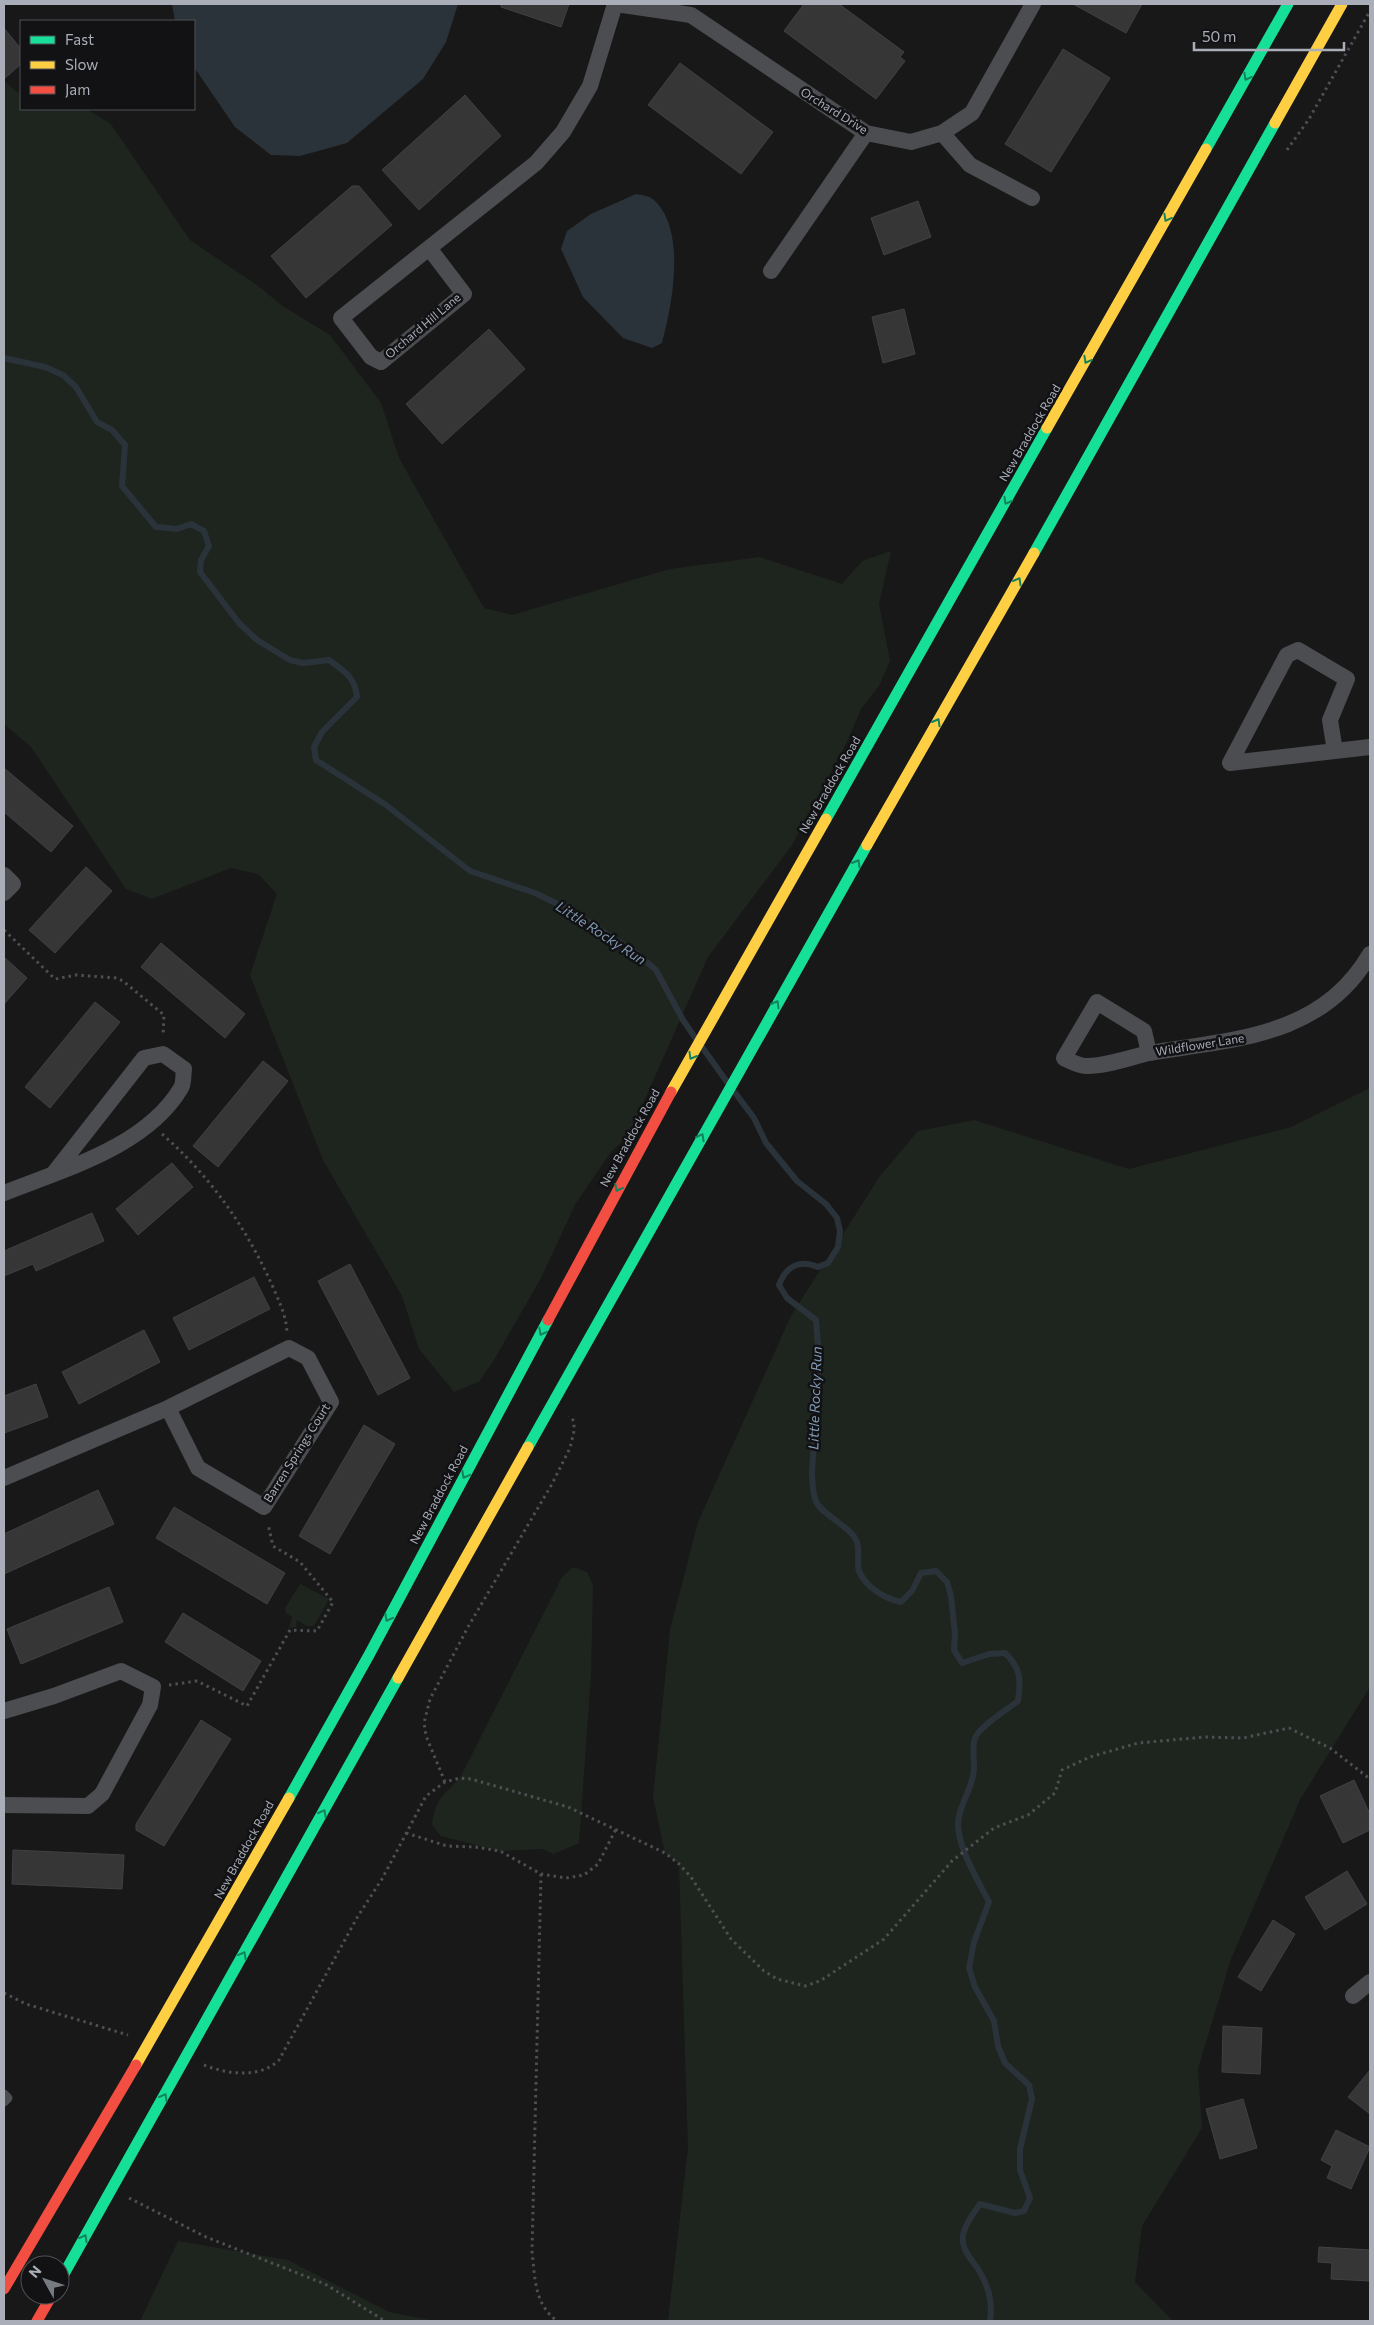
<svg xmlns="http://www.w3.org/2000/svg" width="1374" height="2325" viewBox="0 0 1374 2325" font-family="Commissioner,sans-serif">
  <rect width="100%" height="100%" fill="#181818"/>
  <path fill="#1e251f" d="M4,81L21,95V109H86L110,123L190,240L261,288L281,305L330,335L381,403L399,458L484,608L512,615L670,569L760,557L842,584L862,561L891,551L879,604L890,661L879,686L861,709L847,742L792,845L708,957L629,1135L611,1152L576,1203L541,1278L494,1360L479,1382L454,1392L419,1349L402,1296L323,1160L250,975L277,894L258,874L231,868L152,899L126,889L31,747L4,724Z
    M1370,1088V1687L1301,1798L1231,1959L1198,2069L1202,2128L1142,2226L1135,2282L1173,2321H668L688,2148L679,1864L665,1853L653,1797L670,1630L698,1522L791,1316L880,1176L918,1131L974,1120L1129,1169L1291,1127Z
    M573,1567L587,1572L593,1585L591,1675L579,1843L554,1854L542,1849L500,1851L441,1836L432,1825C435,1800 443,1795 460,1778L562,1577Z
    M300,1584L329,1599L314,1626H307L297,1620L296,1627L289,1628L292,1617L286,1613L285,1608Z
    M178,2241L288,2260L389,2312L434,2321H140Z"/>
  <path fill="#2b333a" d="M172,4H458L446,42L423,79L347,143L300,156L271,155L235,127L194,67V21H175Z
    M636,194C642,195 650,196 654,200C687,230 672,306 662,343L652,348L623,338L583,297L561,249L567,231L591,214Z"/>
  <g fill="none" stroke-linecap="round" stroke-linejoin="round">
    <path stroke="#2b333a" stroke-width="6" d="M4,358L45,367L63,375L76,387L97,422L112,430L125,445L122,486L156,527L177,529L191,524L204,531L209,546L201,560L200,572L239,623L257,640L290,660L303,663L329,660C344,671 355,677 357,697L322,732L314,747L316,760L386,805L470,871L535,893L568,909L635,952L656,970L683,1020L696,1039
      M702,1047L727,1082
      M733,1090L754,1118L766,1143L797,1181L826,1204L837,1218L840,1231L838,1247L828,1263L818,1267C800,1259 786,1266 779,1285L787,1298L816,1320L819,1358L812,1473C813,1509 817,1505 843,1526C847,1529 854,1535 856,1540C861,1549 856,1562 859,1571C866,1588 886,1599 901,1602L912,1591L921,1573L936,1571L947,1582L951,1596L955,1634L954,1650L962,1663L989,1654L1005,1653C1021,1668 1021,1680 1018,1701C1008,1709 980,1726 975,1738C971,1749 976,1765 973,1776C970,1790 962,1803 959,1816C953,1841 978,1880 989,1902L974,1942L969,1968L975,1987L994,2021L998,2046L1005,2063L1029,2085L1032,2099L1020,2149V2170L1030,2198L1024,2211L1015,2213L980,2204C973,2214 961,2229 963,2242C964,2253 973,2261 978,2269C989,2286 993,2302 990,2321"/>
  </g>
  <path fill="#363637" stroke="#404144" d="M501,4H569L561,27L501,7Z
    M804,4H839L904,52L900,57L905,61L876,99L784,31Z
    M1073,4H1142L1126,33Z
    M4,28L21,49V64L4,79Z
    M1063,49L1110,78L1051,172L1005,144Z
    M680,63L773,132L741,174L648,105Z
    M465,95L501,136L419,210L382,170Z
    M352,186H359L392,225L306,298L271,256Z
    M918,201L931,237L884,255L871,218Z
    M904,309L915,354L883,363L872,317Z
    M489,329L525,369L442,444L406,404Z
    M4,768L73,826L51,852L4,812Z
    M86,867L112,891L55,953L29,930Z
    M161,943L245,1014L225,1038L141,967Z
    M4,957L27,978L4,1004Z
    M95,1002L120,1022L50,1108L25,1087Z
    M263,1061L288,1081L218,1167L193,1146Z
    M172,1163L193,1187L138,1235L116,1209Z
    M92,1213L104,1241L36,1271L33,1264L4,1276V1251Z
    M350,1264L410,1378L378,1395L318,1281Z
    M254,1277L270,1309L189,1350L173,1318Z
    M144,1330L160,1362L79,1404L62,1372Z
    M36,1384L48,1417L4,1433V1396Z
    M364,1425L395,1444L330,1554L299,1536Z
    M98,1490L114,1524L4,1574V1534Z
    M174,1507L285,1573L267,1604L156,1538Z
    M109,1587L123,1622L21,1664L7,1629Z
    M183,1613L261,1661L243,1691L165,1642Z
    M201,1720L231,1739L164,1846L136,1830V1824Z
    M1354,1780L1370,1814V1830L1343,1843L1320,1796Z
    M13,1850L124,1855L122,1889L12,1884Z
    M1347,1871L1367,1904L1325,1930L1305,1897Z
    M1273,1920L1295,1934L1261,1991L1238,1977Z
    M1223,2026L1262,2028L1260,2074L1222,2072Z
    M1370,2070V2114L1348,2097Z
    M1243,2099L1257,2148L1220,2159L1206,2109Z
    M1336,2130L1370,2147L1351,2189L1327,2178L1332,2166L1321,2160Z
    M1319,2247L1370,2250V2281L1331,2279L1332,2263L1318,2262Z"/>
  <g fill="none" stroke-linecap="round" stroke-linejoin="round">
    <path stroke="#4e4f53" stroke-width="3" stroke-dasharray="2.5 4" stroke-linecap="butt" d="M1287,150L1309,119L1370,11
      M4,930L55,979L76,975L116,978L123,981L164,1015L163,1036
      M162,1134C210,1176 246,1227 272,1285C279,1301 286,1315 287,1332
      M169,1685L197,1681L247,1706L290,1630L317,1631L333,1602L300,1562L273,1546L268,1524
      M445,1782L426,1736L424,1723L430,1699L468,1627L552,1484L570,1448L574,1431V1421L569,1416
      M406,1833L447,1846L475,1847L500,1851L541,1874L566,1878L584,1875L598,1864L616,1829
      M541,1874L532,2251C535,2277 534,2304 557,2321
      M4,1993L26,2004L128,2035
      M204,2065C226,2074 260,2079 279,2060L358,1916L382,1879L426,1796L445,1782L460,1778L471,1779L568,1807L665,1853L679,1864L691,1877L731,1939L764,1971L777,1979L805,1986L820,1981L884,1939L952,1861L994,1828L1028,1815L1055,1793L1062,1770L1090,1757L1138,1743L1205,1737L1243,1738L1289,1728L1330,1748L1370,1779
      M129,2198L206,2237L325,2284L385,2321"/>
    <path stroke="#4c4d51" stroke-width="9" d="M4,2094L8,2098L4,2102"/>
    <path stroke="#4c4d51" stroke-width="16" d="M616,4L691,15L866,133L911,142L942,133L972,113L1033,4
      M942,133L970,165L1032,198
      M429,248L464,294L381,362L371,357L341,318L536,163L563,132L590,86L615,4
      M771,271L866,133
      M1335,751L1330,720L1347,679L1298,650L1287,655L1230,763L1370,747
      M4,875L13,884L4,893
      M1149,1053L1144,1031L1097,1002L1064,1058C1070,1061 1079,1066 1086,1066C1103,1067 1132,1057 1149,1053C1234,1039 1322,1037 1370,954
      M4,1193C64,1169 146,1147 181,1088C184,1083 183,1075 184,1069L163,1054L144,1058L54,1173
      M4,1478L168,1408L289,1348L308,1358L331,1402L264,1507L198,1468L168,1408
      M4,1711L54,1696L121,1671L153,1687L150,1705L102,1794L88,1806L4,1805
      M1353,1996L1370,1982"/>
    <path stroke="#16e098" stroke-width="11" d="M1206,149L1288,4
      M1034,553L1275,123
      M826,819L1047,428
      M528,1447L867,845
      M289,1798L369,1655L548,1320
      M60,2281L398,1678"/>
    <path stroke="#ffcf43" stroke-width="11" d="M1275,123L1342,4
      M1047,428L1206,149
      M867,845L1034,553
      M671,1092L826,819
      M398,1678L528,1447
      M136,2065L289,1798"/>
    <path stroke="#f24e42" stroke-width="11" d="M548,1320L671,1092
      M4,2289L136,2065
      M37,2321L52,2295"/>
  </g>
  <defs><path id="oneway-chevron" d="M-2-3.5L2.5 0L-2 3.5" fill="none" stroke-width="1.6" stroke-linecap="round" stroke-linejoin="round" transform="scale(1.25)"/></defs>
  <g stroke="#14835d">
    <use href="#oneway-chevron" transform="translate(1247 77) rotate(119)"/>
    <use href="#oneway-chevron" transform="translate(1167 218) rotate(119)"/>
    <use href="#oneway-chevron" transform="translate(1087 360) rotate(119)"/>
    <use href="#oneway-chevron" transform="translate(1007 501) rotate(120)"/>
    <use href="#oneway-chevron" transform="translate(1018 581) rotate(-60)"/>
    <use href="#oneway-chevron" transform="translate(937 722) rotate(-60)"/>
    <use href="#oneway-chevron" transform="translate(857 863) rotate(-60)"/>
    <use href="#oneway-chevron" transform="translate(776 1004) rotate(-60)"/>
    <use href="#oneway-chevron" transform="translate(692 1056) rotate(120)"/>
    <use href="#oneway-chevron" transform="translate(701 1137) rotate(-61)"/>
    <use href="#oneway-chevron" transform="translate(618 1188) rotate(118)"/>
    <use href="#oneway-chevron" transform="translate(542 1332) rotate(118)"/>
    <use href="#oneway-chevron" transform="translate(465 1475) rotate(118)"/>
    <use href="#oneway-chevron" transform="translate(388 1618) rotate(118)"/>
    <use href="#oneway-chevron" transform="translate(323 1813) rotate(-61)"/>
    <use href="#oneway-chevron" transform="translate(243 1955) rotate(-61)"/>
    <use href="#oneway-chevron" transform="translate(164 2097) rotate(-61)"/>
    <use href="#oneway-chevron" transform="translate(84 2238) rotate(-61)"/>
  </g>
  <g text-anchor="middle" stroke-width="5" stroke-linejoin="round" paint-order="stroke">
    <g font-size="12" fill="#a9aeb9" stroke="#121214">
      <text transform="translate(834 111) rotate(32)" y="4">Orchard Drive</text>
      <text transform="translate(423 326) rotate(-40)" y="4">Orchard Hill Lane</text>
      <text transform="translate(1030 433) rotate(-60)" y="4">New Braddock Road</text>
      <text transform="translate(830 785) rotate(-60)" y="4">New Braddock Road</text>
      <text transform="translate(1200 1045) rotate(-9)" y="4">Wildflower Lane</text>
      <text transform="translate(630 1138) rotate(-61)" y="4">New Braddock Road</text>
      <text transform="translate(297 1453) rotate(-58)" y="4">Barren Springs Court</text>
      <text transform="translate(439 1495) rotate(-62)" y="4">New Braddock Road</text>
      <text transform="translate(244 1850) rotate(-61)" y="4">New Braddock Road</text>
    </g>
    <g font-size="14" font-style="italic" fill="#819bb4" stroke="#121214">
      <text transform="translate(601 933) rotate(33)" y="5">Little Rocky Run</text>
      <text transform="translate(815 1398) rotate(-88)" y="5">Little Rocky Run</text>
    </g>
  </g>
  <rect width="1374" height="2325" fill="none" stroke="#a9aeb9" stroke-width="10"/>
  <rect x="20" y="20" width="175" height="90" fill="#121214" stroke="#4e5056"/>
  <rect x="30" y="36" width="25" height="8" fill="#16e098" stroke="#4e5056"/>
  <text x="65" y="45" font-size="15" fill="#a9aeb9">Fast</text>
  <rect x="30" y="61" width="25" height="8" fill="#ffcf43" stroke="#4e5056"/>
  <text x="65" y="70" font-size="15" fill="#a9aeb9">Slow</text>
  <rect x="30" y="86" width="25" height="8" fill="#f24e42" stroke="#4e5056"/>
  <text x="65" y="95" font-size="15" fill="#a9aeb9">Jam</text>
  <g transform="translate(45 2280) rotate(310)"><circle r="24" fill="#121214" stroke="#4e5056"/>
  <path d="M0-4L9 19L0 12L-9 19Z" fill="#767a81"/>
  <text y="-8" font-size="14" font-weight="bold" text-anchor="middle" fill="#a9aeb9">N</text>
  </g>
  <path d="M1194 42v8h150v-8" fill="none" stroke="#a9aeb9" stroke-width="2.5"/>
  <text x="1202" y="42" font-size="15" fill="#a9aeb9" stroke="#121214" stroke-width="4" paint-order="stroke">50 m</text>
</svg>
